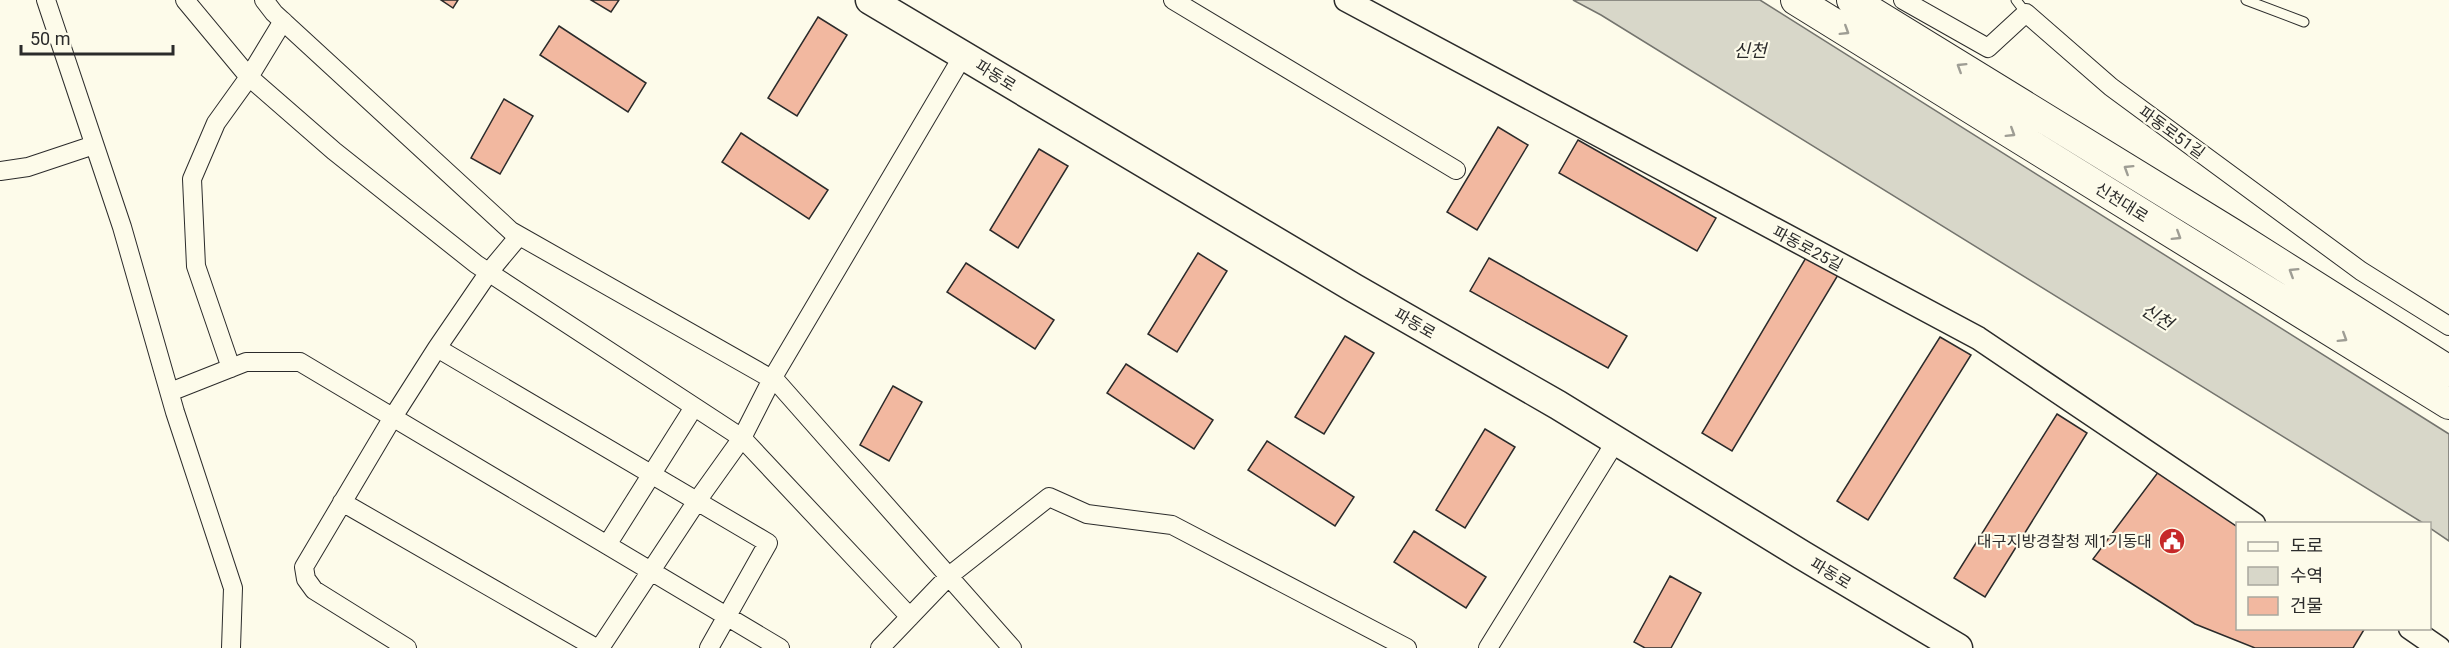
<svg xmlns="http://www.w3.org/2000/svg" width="2449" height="648" viewBox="0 0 2449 648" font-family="Roboto,'Noto Sans KR',sans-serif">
  <rect width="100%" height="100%" fill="#fdfbea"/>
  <path fill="#d8d7c9" stroke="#74746e" stroke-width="1.5" d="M1573,0H1760L2449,434V541L2430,528V524L2423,523L1601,15Z"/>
  <path fill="#f2b8a0" stroke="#2b2b2b" stroke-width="1.5" d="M441,0H458L453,8Z
    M591,0H619L611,12Z
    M818,17L847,35L797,116L768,98Z
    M559,26L646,83L628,112L540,55Z
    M504,99L533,116L500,174L471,158Z
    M1498,127L1528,145L1477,230L1447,212Z
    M741,133L828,190L809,219L722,162Z
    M1578,140L1716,218L1697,251L1559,173Z
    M1039,149L1068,166L1018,248L990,230Z
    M1198,253L1227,271L1177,352L1148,334Z
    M1807,256L1838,275L1732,451L1702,433Z
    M1489,258L1627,336L1608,368L1470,291Z
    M966,263L1054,320L1035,349L947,292Z
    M1345,336L1374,353L1324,434L1295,417Z
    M1940,337L1971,355L1868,520L1837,501Z
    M1126,364L1213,420L1194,449L1107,393Z
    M893,386L922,402L889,461L860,445Z
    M2057,414L2087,433L1985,597L1954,578Z
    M1485,429L1515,447L1465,528L1436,510Z
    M1267,441L1354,497L1335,526L1248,470Z
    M2162,467L2238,524V628H2365L2353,648H2255L2195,624L2093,559Z
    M1414,531L1486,577L1466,608L1394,562Z
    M1670,576L1701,593L1671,648H1645L1634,642Z"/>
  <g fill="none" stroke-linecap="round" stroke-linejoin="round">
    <defs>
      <path id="service" d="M2016,0L2026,13
        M2246,0L2304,22"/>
      <path id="minor" d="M46,0L122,227L175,412L233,588L231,648
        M185,0L249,77L334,151L476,264L742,438L910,617
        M264,0L274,13L511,231L777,382L1012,648
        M1173,0L1456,170
        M1903,0L1988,48L2026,13L2111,87L2361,271L2449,326
        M0,171L28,167L94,145
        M437,348L489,272L519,236
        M231,368L196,266L192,179L216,123L249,77L283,21
        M170,392L246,362H300L780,648
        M342,502L596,648
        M607,545L694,407
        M407,648L314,590L306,579L304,567L393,417L437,348L768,543L709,648
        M600,648L697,501L742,438L772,379L964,54
        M880,648L949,576L1049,497L1087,514L1172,525L1407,648
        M1488,648L1616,441"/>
      <path id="tertiary" d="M1346,0L1978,338L2254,524
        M2410,628L2439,648"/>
      <path id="primary" d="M870,0L1354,288L1558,405L1802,555L1958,648"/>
      <path id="trunk" d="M1796,0L2449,404
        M1852,0L2231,233L2449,371"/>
    </defs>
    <use href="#service" stroke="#2b2b2b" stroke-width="11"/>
    <use href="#minor" stroke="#2b2b2b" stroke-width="20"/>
    <use href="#tertiary" stroke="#2b2b2b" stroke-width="25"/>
    <use href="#primary" stroke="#2b2b2b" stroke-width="31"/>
    <use href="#trunk" stroke="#2b2b2b" stroke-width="32"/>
    <use href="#service" stroke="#fdfbea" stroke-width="9"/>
    <use href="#minor" stroke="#fdfbea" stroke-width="18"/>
    <use href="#tertiary" stroke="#fdfbea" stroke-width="22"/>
    <use href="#primary" stroke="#fdfbea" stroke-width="28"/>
    <use href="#trunk" stroke="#fdfbea" stroke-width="30"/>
  </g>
  <defs><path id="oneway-chevron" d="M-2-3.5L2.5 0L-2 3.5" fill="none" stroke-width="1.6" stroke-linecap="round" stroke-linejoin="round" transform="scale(1.5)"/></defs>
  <g stroke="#9e9d94">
    <use href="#oneway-chevron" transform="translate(1845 31) rotate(32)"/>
    <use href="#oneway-chevron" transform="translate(1961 67) rotate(-148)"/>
    <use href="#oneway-chevron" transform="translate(2011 133) rotate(32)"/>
    <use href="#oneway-chevron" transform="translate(2128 169) rotate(-148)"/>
    <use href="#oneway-chevron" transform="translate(2177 236) rotate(32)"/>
    <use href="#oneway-chevron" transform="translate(2293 272) rotate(-148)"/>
    <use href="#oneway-chevron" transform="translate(2343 338) rotate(32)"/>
  </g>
  <defs>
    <symbol id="civic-disc" viewBox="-11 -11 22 22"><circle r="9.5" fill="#c62828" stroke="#fdfbea"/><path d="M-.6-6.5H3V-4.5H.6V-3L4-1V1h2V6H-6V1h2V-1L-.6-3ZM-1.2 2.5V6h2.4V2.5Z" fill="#fff"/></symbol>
  </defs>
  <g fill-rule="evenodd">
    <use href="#civic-disc" x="2157" y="526" width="30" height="30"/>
  </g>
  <g text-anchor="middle" stroke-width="4.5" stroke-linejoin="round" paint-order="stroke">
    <g font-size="16" fill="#2b2b2b" stroke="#fdfbea">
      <text transform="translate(996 75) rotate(32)" y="6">파동로</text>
      <text transform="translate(2172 132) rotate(36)" y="6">파동로51길</text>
      <text transform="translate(2122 202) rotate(32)" y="6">신천대로</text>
      <text transform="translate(1808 248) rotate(28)" y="6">파동로25길</text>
      <text transform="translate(1415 323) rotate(30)" y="6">파동로</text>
      <text transform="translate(1831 573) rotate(31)" y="6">파동로</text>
    </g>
    <g font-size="16" fill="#2b2b2b" stroke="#fdfbea" text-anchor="end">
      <text x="2152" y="547">대구지방경찰청 제1기동대</text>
    </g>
    <g font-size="18" font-style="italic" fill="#2b2b2b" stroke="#fdfbea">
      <text x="1750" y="57">신천</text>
      <text transform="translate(2157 317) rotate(32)" y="6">신천</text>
    </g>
  </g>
  <rect x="2236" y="522" width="195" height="108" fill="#fdfbea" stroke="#a9a89e" stroke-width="1.5"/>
  <rect x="2248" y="542" width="30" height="9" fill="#fdfbea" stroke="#a9a89e" stroke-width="1.5"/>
  <text x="2290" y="552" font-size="18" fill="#2b2b2b">도로</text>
  <rect x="2248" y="567" width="30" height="18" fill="#d8d7c9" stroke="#a9a89e" stroke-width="1.5"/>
  <text x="2290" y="582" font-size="18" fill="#2b2b2b">수역</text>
  <rect x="2248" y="597" width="30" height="18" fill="#f2b8a0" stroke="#a9a89e" stroke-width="1.5"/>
  <text x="2290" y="612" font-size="18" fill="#2b2b2b">건물</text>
  <path d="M21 45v9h152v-9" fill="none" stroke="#2b2b2b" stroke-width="3"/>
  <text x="30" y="45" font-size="18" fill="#2b2b2b" stroke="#fdfbea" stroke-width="4.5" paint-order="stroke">50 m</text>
</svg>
